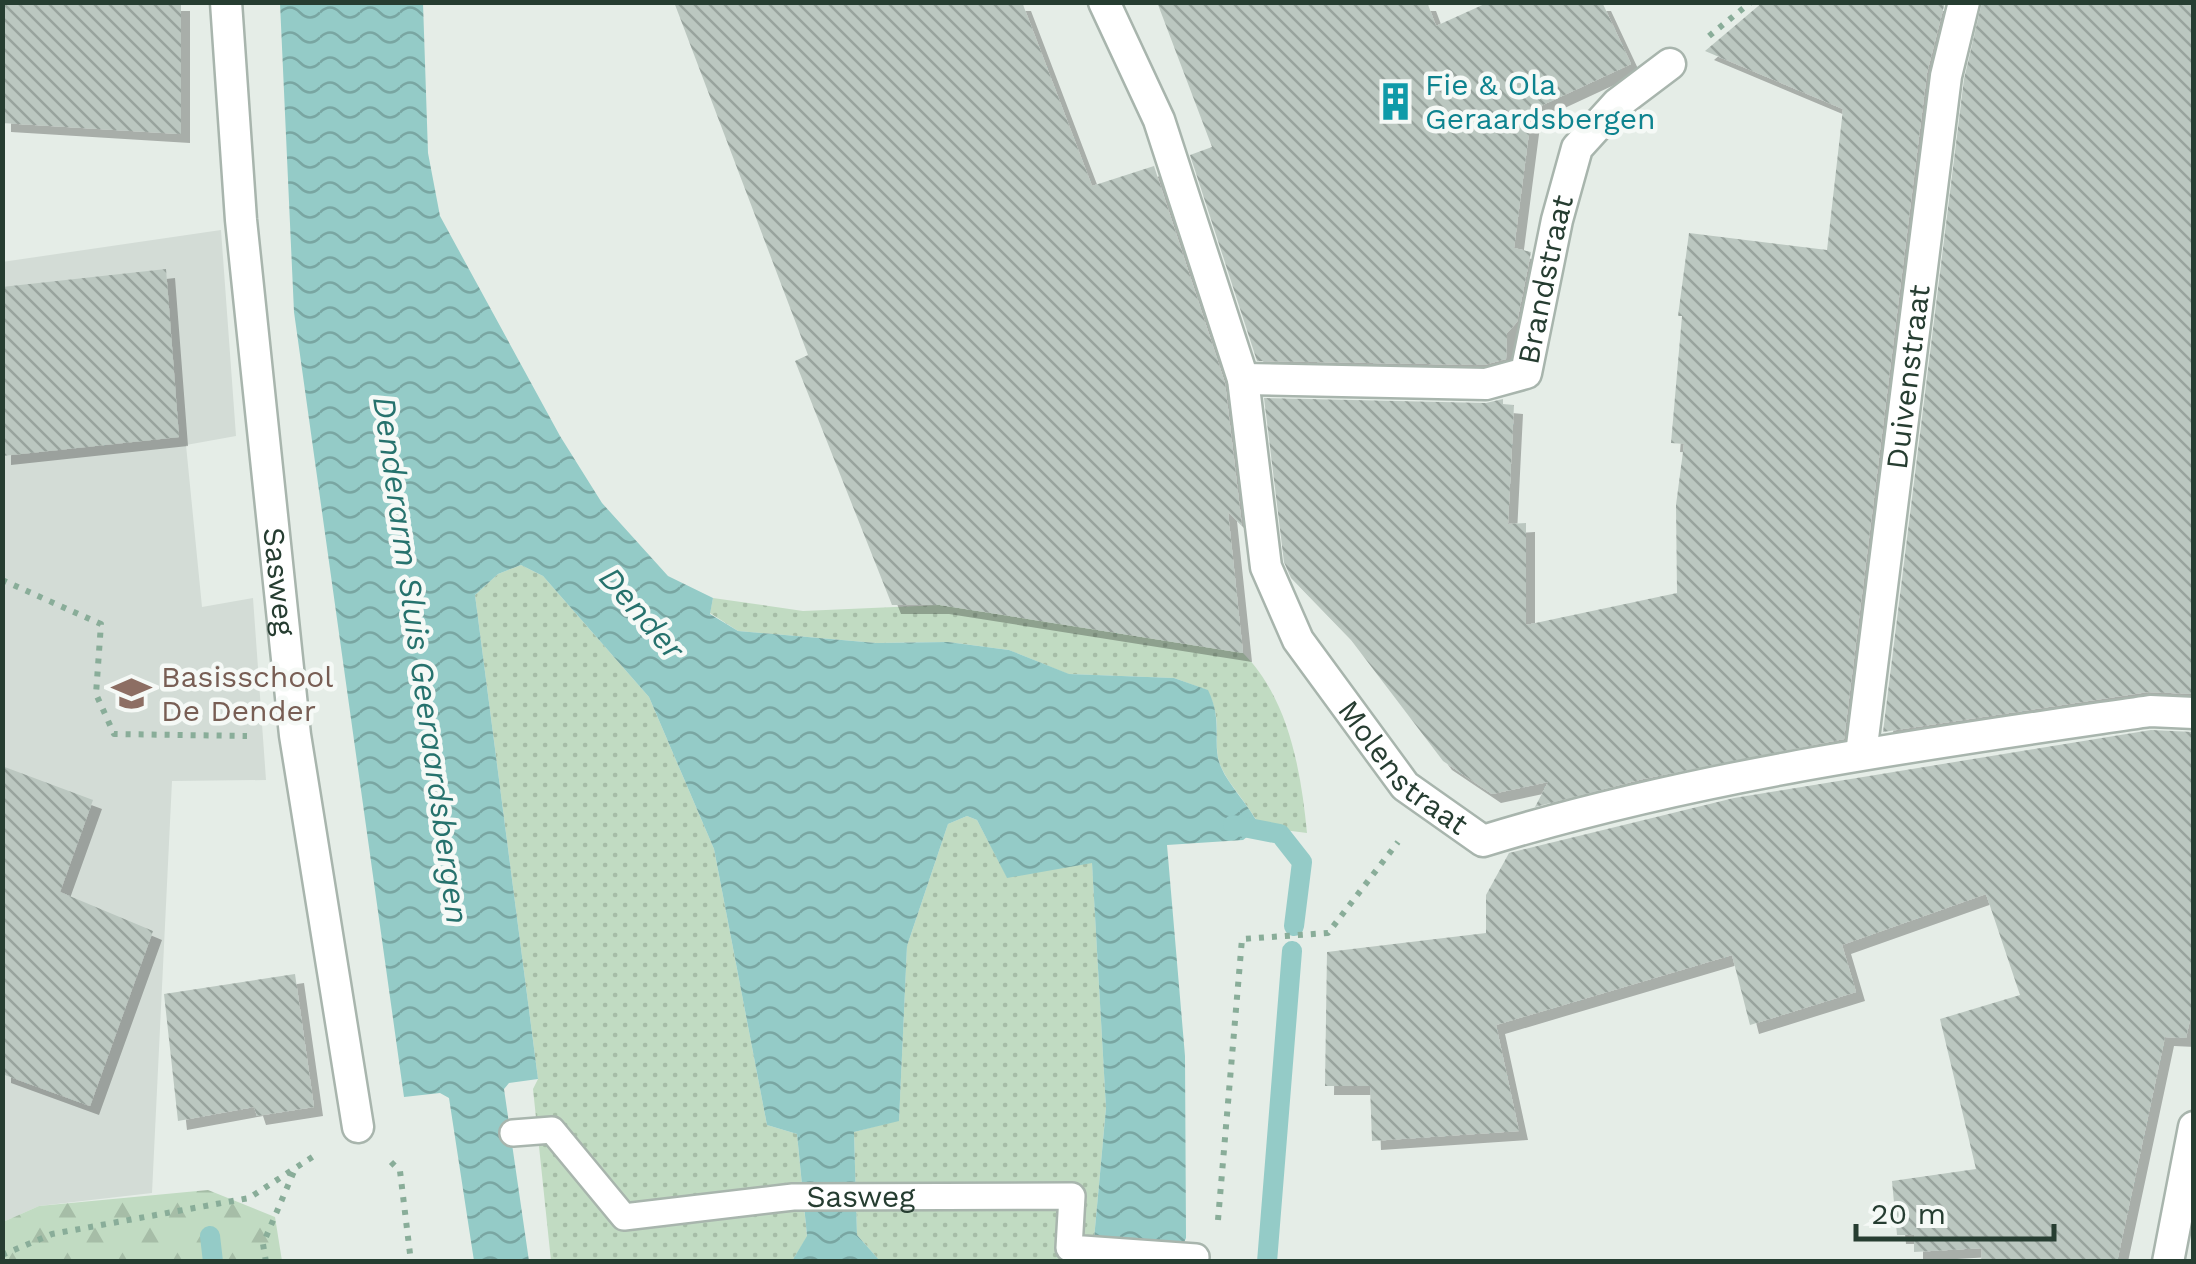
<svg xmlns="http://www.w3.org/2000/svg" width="2196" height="1264" viewBox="0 0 2196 1264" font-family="'Work Sans',sans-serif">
  <defs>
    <pattern id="grass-dots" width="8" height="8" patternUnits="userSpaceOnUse" patternTransform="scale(2.5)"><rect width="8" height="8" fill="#c1dbc2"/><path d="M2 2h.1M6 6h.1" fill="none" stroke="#a6bda7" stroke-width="1.8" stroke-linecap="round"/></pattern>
    <pattern id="forest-firs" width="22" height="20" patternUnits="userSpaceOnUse" patternTransform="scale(2.5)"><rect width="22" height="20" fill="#c1dbc2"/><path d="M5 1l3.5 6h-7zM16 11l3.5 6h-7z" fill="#a6bda7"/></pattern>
    <pattern id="water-waves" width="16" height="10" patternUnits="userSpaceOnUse" patternTransform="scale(2.5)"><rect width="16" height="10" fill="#94cbc7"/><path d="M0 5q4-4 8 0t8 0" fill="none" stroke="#79a6a2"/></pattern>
    <pattern id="building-back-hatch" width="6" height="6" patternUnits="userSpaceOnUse" patternTransform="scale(2.5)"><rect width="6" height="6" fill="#bbc7c0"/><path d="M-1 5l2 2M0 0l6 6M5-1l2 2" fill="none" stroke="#98a39d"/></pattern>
    <filter id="shadow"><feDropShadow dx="9" dy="9" stdDeviation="0" flood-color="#0004"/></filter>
  </defs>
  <rect width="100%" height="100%" fill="#e5ede7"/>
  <path fill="#d3dcd6" d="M221,230L236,436L186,445L202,607L253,598L266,780L172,781L152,1193L39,1206L3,1222L2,262Z"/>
  <path fill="url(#grass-dots)" d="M521,565L543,576L649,697L714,849L767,1125L797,1134L807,1237L792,1261H551L533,1089L538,1079L475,595L498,574Z
    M713,598L803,611L940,605L1243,653C1289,699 1301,771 1307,833L1260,827C1249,805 1229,785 1221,767C1211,745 1225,722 1207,690L1174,678L1068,674L1009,650L948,642L876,643L738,631L710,613Z
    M967,816L977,820L1007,877L1092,862L1106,1108L1092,1261H880L857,1235L854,1132L899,1120L907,946L948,824Z"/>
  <path fill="url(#forest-firs)" d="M208,1190L275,1217L282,1261H3V1222L39,1206Z"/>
  <path fill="url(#water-waves)" d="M280,3H423L428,153L440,216L560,436L602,503L668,576L713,598L710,614L738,631L876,643L948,642L1009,650L1069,674L1174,678L1208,690C1224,722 1211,746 1221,767C1229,786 1249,805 1260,827L1243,840L1167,845L1185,1056L1186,1238L1176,1261H1092L1106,1108L1092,863L1007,878L977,820L967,816L948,824L907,946L899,1121L854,1132L857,1235L880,1261H792L807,1236L797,1134L767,1125L714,849L649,697L543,576L521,565L498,574L475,595L538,1079L509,1083L504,1089L529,1261H474L449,1098L440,1093L404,1097L294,312Z"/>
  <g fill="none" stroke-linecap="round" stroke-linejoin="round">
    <path stroke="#94cbc7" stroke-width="20" d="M1233,825L1280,834L1302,862L1294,926
      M210,1236L213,1262
      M1267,1262L1292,951"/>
  </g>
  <path fill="url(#building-back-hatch)" filter="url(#shadow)" d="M2,2H181V134L2,123Z
    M674,2H1022L1092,186L1154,166L1225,383L1242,526L1228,512L1243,653L940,605H892L795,361L808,355Z
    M1157,2H1427L1436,26L1489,2H1602L1631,64L1532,110L1514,248L1531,252L1517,322L1507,333L1506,359L1484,365L1257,361L1190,155L1212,147Z
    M1763,2H1945L1927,73L1844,739L1643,779L1535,807L1548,782L1492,794L1443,761L1351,640L1291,578L1284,562L1264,398L1486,403L1503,399V404L1514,405L1508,524L1526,523V625L1677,593L1676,505L1684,444L1671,443L1682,316H1678L1689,233L1827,250L1843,109L1705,51Z
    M1982,2H2194V694L2148,692L1883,732L1964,79Z
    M166,269L179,437L2,456V287Z
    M2151,730L2194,732V1002L2186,1038L2165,1037L2117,1262H1981L1982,1248L1914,1252V1235H1897L1892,1181L1976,1169L1940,1019L2020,995L1986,894L1842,945L1856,992L1750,1025L1732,955L1496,1025L1519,1131L1372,1141L1370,1086H1325L1327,952L1486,933V895L1509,853L1734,798Z
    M2,766L93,800L60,892L153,931L90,1106L2,1074Z
    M295,974L314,1107L257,1116L254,1107L178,1121L164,994Z"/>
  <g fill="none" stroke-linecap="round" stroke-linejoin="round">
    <defs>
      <g id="lane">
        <path id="s1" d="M513,1133L552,1130L624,1217L793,1197L1072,1196L1069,1248L1196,1257"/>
      </g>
      <g id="street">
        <path id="s2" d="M226,2L241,220L295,735L358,1127"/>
        <path id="s3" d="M1104,2L1159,120L1243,379L1266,567L1298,640L1405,786L1483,841C1700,774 1925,744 2150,711L2194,713"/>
        <path id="s4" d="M1243,379L1486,384L1526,373L1557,220L1577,148L1617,104L1670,64"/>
        <path id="s5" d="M1861,754L1946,76L1964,2"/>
        <path d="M2168,1262L2194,1127"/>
      </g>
    </defs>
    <use href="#lane" stroke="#a8b5ad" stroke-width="30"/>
    <use href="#street" stroke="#a8b5ad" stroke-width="35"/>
    <path stroke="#89ad99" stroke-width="6" stroke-dasharray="5 8" stroke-linecap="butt" d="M1709,36L1751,2
      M2,580L101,624L96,694L114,734L247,736
      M391,1162L400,1171L411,1262
      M1218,1220L1242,939L1328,933L1398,842
      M2,1255L52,1234L249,1198L317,1154
      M266,1262L263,1244L295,1169"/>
    <use href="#lane" stroke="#fff" stroke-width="25"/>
    <use href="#street" stroke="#fff" stroke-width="30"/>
  </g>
  <defs>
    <symbol id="building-bare" viewBox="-9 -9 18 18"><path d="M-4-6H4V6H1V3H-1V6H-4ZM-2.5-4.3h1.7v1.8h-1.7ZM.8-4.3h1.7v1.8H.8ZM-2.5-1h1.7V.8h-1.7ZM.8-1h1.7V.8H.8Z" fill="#0f9aa8" stroke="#f5f9f6" stroke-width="2.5" paint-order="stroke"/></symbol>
    <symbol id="school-bare" viewBox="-9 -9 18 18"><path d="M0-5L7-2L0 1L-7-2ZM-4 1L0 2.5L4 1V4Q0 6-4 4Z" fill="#8d6e63" stroke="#f5f9f6" stroke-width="2.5" paint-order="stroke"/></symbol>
  </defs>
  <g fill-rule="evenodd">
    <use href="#building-bare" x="1368" y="74" width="55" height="55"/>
    <use href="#school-bare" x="104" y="666" width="55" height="55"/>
  </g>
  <g text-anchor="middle" stroke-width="9" stroke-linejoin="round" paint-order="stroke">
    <g font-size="30" fill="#0d838f" stroke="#f5f9f6" text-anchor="start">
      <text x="1425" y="95">Fie &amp; Ola<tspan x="1425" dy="34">Geraardsbergen</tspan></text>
    </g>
    <g font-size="30" fill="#263d31" stroke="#f5f9f6">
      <text dy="10" stroke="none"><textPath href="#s4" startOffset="380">Brandstraat</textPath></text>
      <text dy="10" stroke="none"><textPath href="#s5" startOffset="380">Duivenstraat</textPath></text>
      <text dy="10" stroke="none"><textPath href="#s2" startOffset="582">Sasweg</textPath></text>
      <text dy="10" stroke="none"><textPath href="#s3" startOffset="838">Molenstraat</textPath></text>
      <text dy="10" stroke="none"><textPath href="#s1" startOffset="390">Sasweg</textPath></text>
    </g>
    <g font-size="30" fill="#785e54" stroke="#f5f9f6" text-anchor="start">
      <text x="161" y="687">Basisschool<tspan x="161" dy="34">De Dender</tspan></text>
    </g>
    <g font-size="32" font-style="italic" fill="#26726d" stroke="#f5f9f6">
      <text transform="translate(642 613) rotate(49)" y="11">Dender</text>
      <text transform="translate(421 660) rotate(82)" y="11">Denderarm Sluis Geeraardsbergen</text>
    </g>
  </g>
  <rect width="2196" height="1264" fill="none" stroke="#263d31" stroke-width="10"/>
  <path d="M1856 1224v15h198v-15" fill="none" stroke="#263d31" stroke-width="5"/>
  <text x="1871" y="1224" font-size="30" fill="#263d31" stroke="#f5f9f6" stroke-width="8" paint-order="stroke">20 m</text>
</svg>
